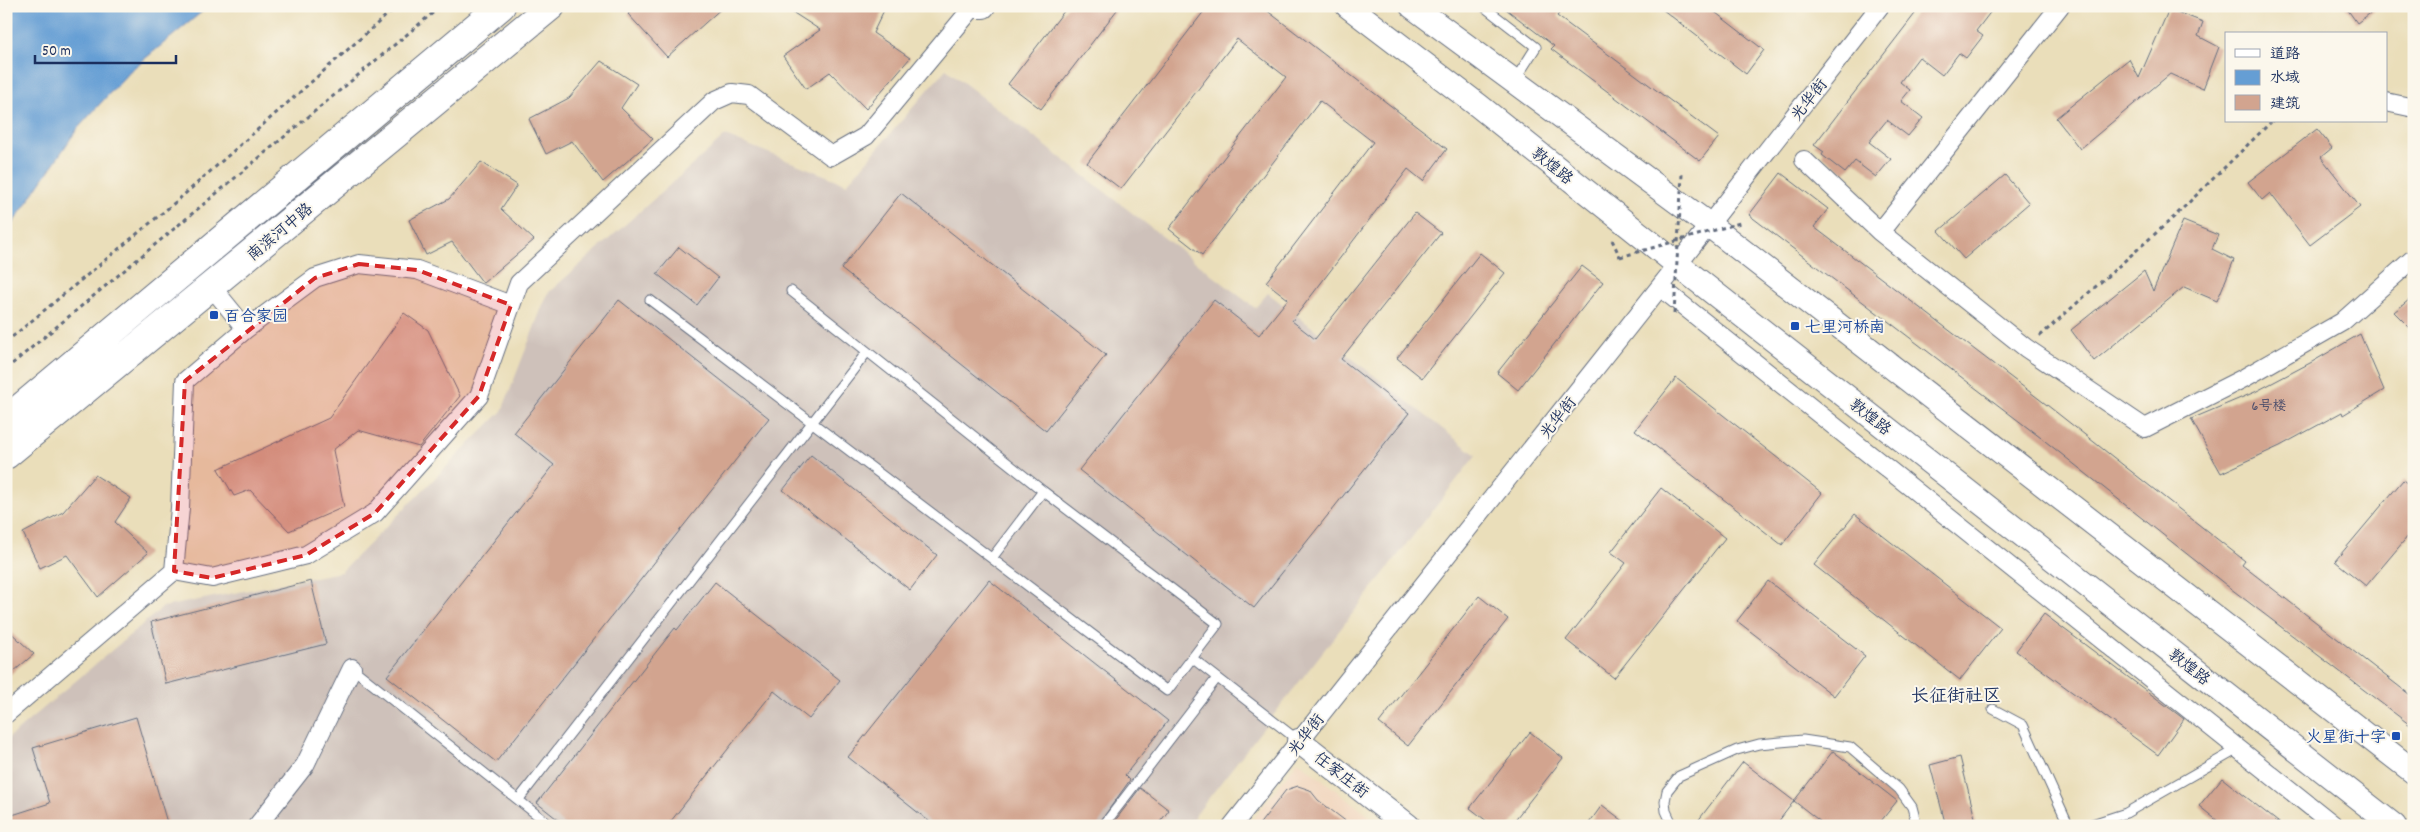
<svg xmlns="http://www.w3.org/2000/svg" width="2420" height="832" viewBox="0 0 2420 832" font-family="Dekko,'LXGW WenKai TC',sans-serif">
  <rect width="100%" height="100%" fill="#fbf7ec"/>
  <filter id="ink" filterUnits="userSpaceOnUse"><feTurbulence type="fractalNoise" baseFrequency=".02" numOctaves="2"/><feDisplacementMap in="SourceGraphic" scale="10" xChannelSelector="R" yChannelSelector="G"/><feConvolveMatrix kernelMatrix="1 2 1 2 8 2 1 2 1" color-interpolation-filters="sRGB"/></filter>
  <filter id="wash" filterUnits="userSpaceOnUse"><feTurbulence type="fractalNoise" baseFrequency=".0096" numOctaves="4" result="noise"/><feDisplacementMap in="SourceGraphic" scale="20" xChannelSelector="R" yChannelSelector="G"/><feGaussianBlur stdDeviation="1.12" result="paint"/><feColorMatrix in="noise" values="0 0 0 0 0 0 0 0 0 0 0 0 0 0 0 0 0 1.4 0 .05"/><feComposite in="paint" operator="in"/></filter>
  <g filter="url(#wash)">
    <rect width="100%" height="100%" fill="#eadeba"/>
    <path fill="#f1d5bd" d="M1298,761L1382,826H1248Z"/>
    <path fill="#cec1ba" d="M946,69L1255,308L1268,293L1476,455L1187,826H360L351,820L332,826H6V740L163,607L341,572L502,411L547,294L725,136L847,184Z"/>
    <path fill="#659ed4" stroke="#406699" d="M6,6H209L130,71L78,128L6,233Z"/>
    <g id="blocks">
      <path fill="#d2a48f" d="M637,6H724L667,57L628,14Z
        M783,6H886L873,33L910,58L866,109L830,72L806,89L783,56L820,30Z
        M1068,6H1120L1041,109L1008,84Z
        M1208,6H1261L1447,149L1423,181L1408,169L1292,321L1315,339L1415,213L1441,233L1341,359L1409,413L1254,608L1079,470L1214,300L1259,335L1288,299L1266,282L1373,142L1320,101L1202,255L1169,229L1286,77L1237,39L1121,189L1087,163Z
        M1502,6H1565L1557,16L1719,137L1700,161L1551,49L1554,46Z
        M1658,6H1707L1764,50L1746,74Z
        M1921,6H1995L1976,31L1983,36L1966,58L1959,53L1942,75L1919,57L1900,82L1910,90L1901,101L1923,118L1908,136L1887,120L1869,142L1891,159L1876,177L1855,161L1845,173L1822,155L1824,152L1814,145Z
        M2345,6H2380L2357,23Z
        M2169,9L2203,22L2198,36L2219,47L2203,89L2170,74L2080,149L2056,118L2129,59L2139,78Z
        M601,61L637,84L621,108L653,139L603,182L572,141L546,154L529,119L569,98Z
        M2317,129L2332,148L2321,157L2360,207L2310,245L2270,193L2262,200L2248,182Z
        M481,162L517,185L501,209L534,240L483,283L452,242L426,255L409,220L449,199Z
        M1781,173L1828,209L1814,227L2047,405L2245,561L2242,565L2414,698V728L2226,585L2045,441L1749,215Z
        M2005,175L2029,203L1964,259L1939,231Z
        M901,193L1106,355L1046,431L841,269Z
        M2183,221L2218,235L2212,249L2234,260L2217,301L2184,287L2094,361L2071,330L2144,271L2153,291Z
        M679,247L718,278L697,305L657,274Z
        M1480,253L1505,273L1422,378L1397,358Z
        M1582,266L1603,282L1518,390L1497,373Z
        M2414,296V332L2394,312Z
        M619,300L769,418L496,762L387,676L554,465L514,433Z
        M404,313L428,330L460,396L419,447L358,430L333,450L344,507L289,531L250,490L234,496L218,469L329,418Z
        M2360,334L2384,390L2343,415L2342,412L2280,446L2221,473L2191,419L2255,392L2312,362Z
        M1676,378L1822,493L1782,545L1635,430Z
        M811,455L937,555L910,590L783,490Z
        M95,475L131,498L115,522L148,553L98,597L67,555L40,568L23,533L63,512Z
        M2403,480L2414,489V529L2366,586L2335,561Z
        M1661,488L1725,538L1614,678L1566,640L1626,563L1611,552Z
        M1855,514L2001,628L1960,680L1814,565Z
        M989,580L1168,721L1125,775L1130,780L1097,826H935L848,757Z
        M311,581L326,644L166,684L151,622Z
        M1768,581L1865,656L1834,696L1737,621Z
        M715,582L840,680L809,719L774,691L667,826H566L537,803L675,628L677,630Z
        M1479,596L1508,619L1408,746L1379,723Z
        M2044,614L2184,719L2158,755L2016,651Z
        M6,628L34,654L6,678Z
        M136,717L168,826H6V817L50,803L33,748Z
        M1530,732L1563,758L1510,826H1493L1470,808Z
        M1833,751L1897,801L1877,826H1826L1794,801Z
        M1960,757L1977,826H1946L1930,765Z
        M1743,762L1794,801L1775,826H1694Z
        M2222,778L2283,826H2224L2199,806Z
        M1298,786L1310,790L1318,800L1352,826H1258L1286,790Z
        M1140,788L1169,810L1157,826H1111Z
        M1602,805L1630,826H1587Z"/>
    </g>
  </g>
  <g filter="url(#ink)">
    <use href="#blocks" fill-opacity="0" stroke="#636c7e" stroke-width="1"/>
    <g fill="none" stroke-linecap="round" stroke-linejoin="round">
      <defs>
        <path id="lane" d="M1483,6L1536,47L1515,80
          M791,291L1043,491
          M650,300L1167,691L1218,624L1043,491L992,558
          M1192,658L1299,741
          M352,668L551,826
          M1993,709L2023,725L2069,826
          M519,799L867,352
          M1103,826L1217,678
          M1673,826L1666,811L1665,801L1667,791L1679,776L1737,750L1759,744L1803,740L1850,747L1899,789L1912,807L1917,826
          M2086,826L2126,813L2238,749"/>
        <path id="street" d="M2386,102L2414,108
          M1804,160L1880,232L2026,348L2145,428L2244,378L2342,322L2414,258
          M1880,232L2060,6
          M211,286L246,329
          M1660,287L2335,826
          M174,571L180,508L185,381L246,329L315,278L359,264L417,270L511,305
          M6,714L174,571L212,578L306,555L375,513L479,396L519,283L714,101L732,93L749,95L831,156L866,136L973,7
          M257,826L305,765L352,668
          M1232,826L1709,225L1880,6"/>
        <path id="secondary" d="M969,6H983
          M1348,6L1479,106L1677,264L2394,826
          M1412,6L1709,225L2414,772
          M1299,741L1408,826"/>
        <path id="highway" d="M6,420L501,6
          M6,455L551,6"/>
      </defs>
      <use href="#lane" stroke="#636c7e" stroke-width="11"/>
      <use href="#street" stroke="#636c7e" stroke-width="20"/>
      <use href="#secondary" stroke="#636c7e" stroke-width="26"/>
      <use href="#highway" stroke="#636c7e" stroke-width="30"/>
      <path stroke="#636c7e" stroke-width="3" stroke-dasharray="4 4" stroke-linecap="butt" d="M1612,240L1620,257
        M2040,336L2174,217L2272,121
        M6,342L178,200L397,6
        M6,369L441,6"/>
      <use href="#lane" stroke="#fff" stroke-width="9"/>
      <use href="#street" stroke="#fff" stroke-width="18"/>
      <use href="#secondary" stroke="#fff" stroke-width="24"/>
      <use href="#highway" stroke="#fff" stroke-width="28"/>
      <path stroke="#636c7e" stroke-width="3" stroke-dasharray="4 4" stroke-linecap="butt" d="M1620,257L1740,223
        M1674,314L1682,174"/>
    </g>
  </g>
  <path fill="#d62828" fill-opacity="0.2" stroke="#d62828" stroke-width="4" stroke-dasharray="10 6" stroke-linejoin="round" d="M359,264L417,270L511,305L479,396L375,513L306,555L212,578L174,571L185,381L315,278Z"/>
  <g fill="#1a4fb4" stroke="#fbf7ec" stroke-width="2">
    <rect x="209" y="310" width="10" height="10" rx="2.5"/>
    <rect x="1790" y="321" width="10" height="10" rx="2.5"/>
    <rect x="2391" y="731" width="10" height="10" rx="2.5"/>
  </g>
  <g text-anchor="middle" stroke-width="4" stroke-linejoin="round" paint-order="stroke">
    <g font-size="14" fill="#494c6a">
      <text x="2269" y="410">6号楼</text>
    </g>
    <g font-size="16" fill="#1b2f5e" stroke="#fbf7ec">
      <text transform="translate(1808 99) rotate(-52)" y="6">光华街</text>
      <text transform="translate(1553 165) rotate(39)" y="6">敦煌路</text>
      <text transform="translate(279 231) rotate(-40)" y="6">南滨河中路</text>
      <text transform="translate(1871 416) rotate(38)" y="6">敦煌路</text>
      <text transform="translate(1557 417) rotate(-52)" y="6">光华街</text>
      <text transform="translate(2190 666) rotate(38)" y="6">敦煌路</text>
      <text transform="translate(1305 734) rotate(-52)" y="6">光华街</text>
      <text transform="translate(1342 774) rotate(38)" y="6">任家庄街</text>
    </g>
    <g font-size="16" fill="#164399" stroke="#fbf7ec" text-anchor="start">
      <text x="224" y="321">百合家园</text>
      <text x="1805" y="332">七里河桥南</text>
      <text x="2386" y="742" text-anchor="end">火星街十字</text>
    </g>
    <g font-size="18" fill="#1b2f5e" stroke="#fbf7ec">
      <text x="1956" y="701">长征街社区</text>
    </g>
  </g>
  <rect width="2420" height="832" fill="none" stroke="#fbf7ec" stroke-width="25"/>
  <rect x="2225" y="32" width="162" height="90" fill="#fbf7ec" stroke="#a1a7b3"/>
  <rect x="2235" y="49" width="25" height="8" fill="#ffffff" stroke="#a1a7b3"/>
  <text x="2270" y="58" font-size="15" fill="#1b2f5e">道路</text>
  <rect x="2235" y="70" width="25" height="15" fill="#659ed4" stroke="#a1a7b3"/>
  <text x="2270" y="82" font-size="15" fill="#1b2f5e">水域</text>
  <rect x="2235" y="95" width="25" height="15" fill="#d2a48f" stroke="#a1a7b3"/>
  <text x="2270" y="108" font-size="15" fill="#1b2f5e">建筑</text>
  <path d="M35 55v8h141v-8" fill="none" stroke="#1b2f5e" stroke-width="2.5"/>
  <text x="42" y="55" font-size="15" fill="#1b2f5e" stroke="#fbf7ec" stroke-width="4" paint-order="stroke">50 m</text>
</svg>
